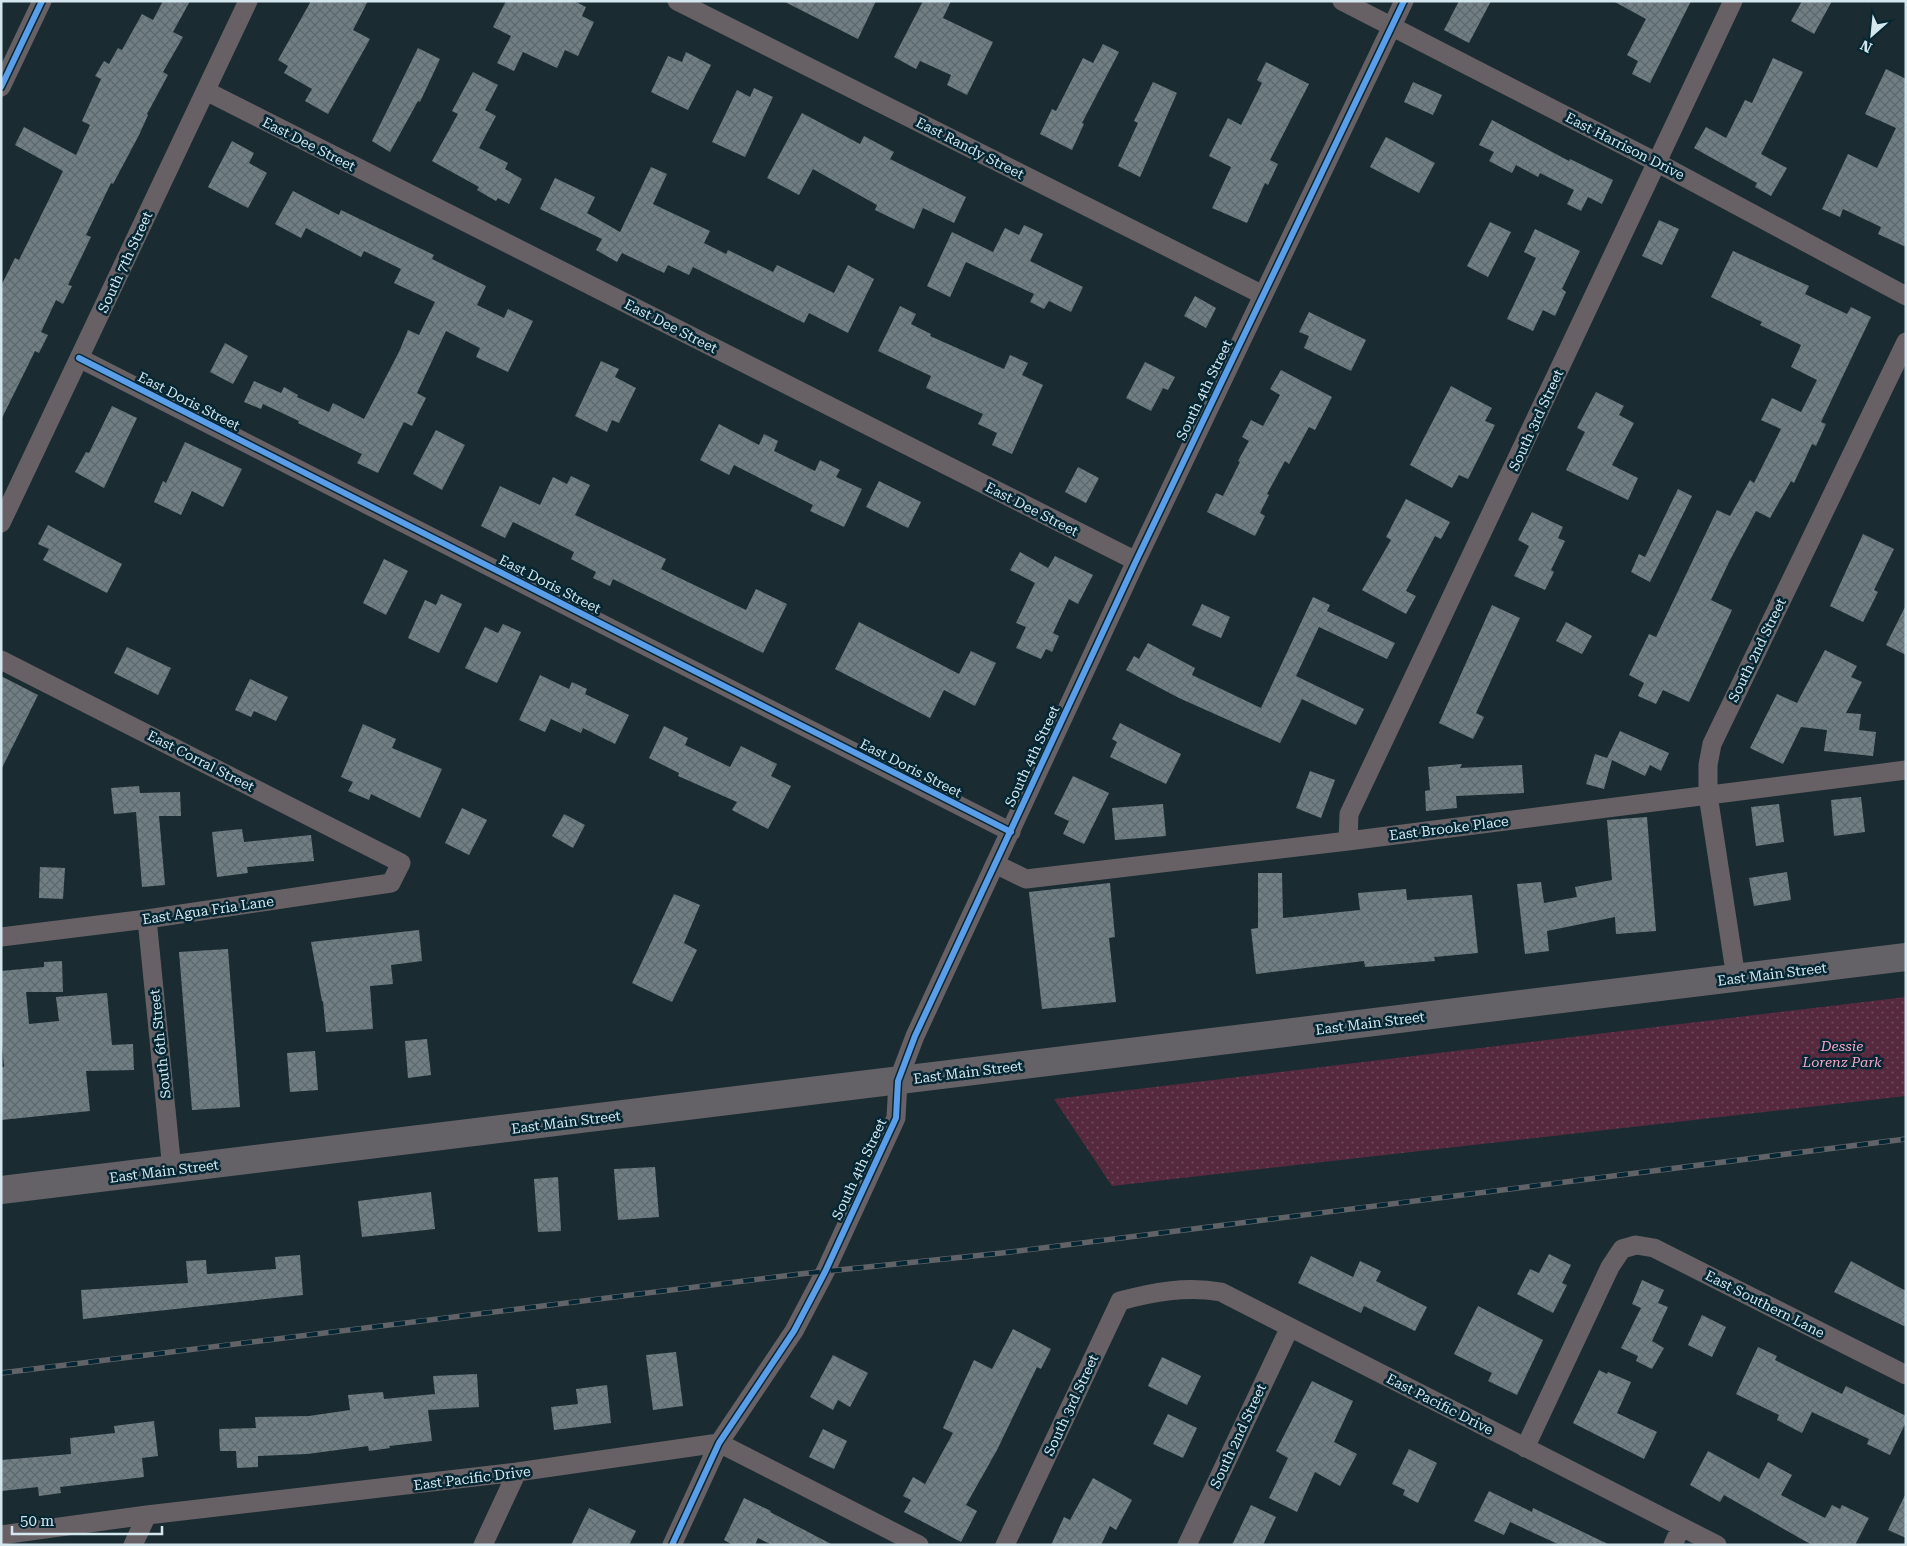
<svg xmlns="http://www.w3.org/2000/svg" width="1907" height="1546" viewBox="0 0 1907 1546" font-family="'Roboto Serif',serif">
  <defs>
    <pattern id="park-dots" width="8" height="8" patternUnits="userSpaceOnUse" patternTransform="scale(1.25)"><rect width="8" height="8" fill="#57293f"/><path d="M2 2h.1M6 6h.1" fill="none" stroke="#6e485b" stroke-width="1.8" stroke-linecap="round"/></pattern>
    <pattern id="building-cross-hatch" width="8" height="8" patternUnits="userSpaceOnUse" patternTransform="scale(1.25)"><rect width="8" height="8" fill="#717f85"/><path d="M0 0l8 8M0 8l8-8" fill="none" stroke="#5d686c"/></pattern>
  </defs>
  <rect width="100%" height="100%" fill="#1a2c32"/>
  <path fill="url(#park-dots)" d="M1906,997V1096L1112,1186L1054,1099Z"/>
  <path fill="url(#building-cross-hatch)" d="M163,1H190L173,32L183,37L163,72L168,75L147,114L148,115L139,135L113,184L111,183L86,235L91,237L68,285L72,286L63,304L56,300L41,332L48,335L39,353L35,351L1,420V286L15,258L19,260L63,171L15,145L24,127L76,155L90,125L82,121L101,79L95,76L104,61L109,64L118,48L122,50L142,14L153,20Z
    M311,1H368L353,30L370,39L328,114L305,101L312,89L284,73L288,66L278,60Z
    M506,1H574L586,7L582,16L594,22L578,56L565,50L557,68L523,52L514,71L497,63L511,36L493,27Z
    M783,1H876L858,39Z
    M923,1H951L943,18L993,42L967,95L947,85L951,75L920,61L916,69L894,57Z
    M1459,1H1491L1469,43L1444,30Z
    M1613,1H1691L1650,83L1632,74L1638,61L1627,55L1646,19Z
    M1802,1H1832L1814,34L1791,21Z
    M1103,44L1119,52L1082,123L1084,124L1072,150L1040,134L1052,109L1056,111L1083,58L1093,63Z
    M418,48L440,59L420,102L418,101L390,152L372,141Z
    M686,52L711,65L688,110L651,92L668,56L682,62Z
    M1773,58L1803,72L1761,154L1787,168L1771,196L1755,187L1757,183L1694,148L1706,127L1726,138L1745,100L1752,103Z
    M1266,62L1309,84L1270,160L1278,164L1268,185L1265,183L1247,223L1212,208L1231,167L1209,156L1228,118L1241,125L1262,83L1257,80Z
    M1886,69L1906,79V247L1878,234L1881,227L1843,209L1840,217L1822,209L1848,154L1877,168L1896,128L1865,114Z
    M473,72L498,85L485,110L496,116L479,148L508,163L505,169L522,179L509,204L498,198L496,201L477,190L479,187L432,161L458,114L452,111Z
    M1153,82L1177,93L1140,177L1118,166L1138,123L1134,121Z
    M1413,82L1442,95L1433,115L1404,102Z
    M754,88L773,97L745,157L712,142L737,90L750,97Z
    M802,113L860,144L864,136L894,152L890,159L966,197L954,223L923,208L914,229L875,210L877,205L813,169L799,195L767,178Z
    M1492,120L1569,161L1570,159L1613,180L1602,204L1588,197L1581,211L1567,204L1574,190L1540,173L1538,177L1516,165L1512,173L1489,161L1494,152L1479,145Z
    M1386,137L1435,163L1419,193L1370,167Z
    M232,141L254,153L249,163L267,173L248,208L208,187Z
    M651,167L667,174L653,204L710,231L704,243L726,254L728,250L773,272L777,265L834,293L848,265L874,279L848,333L809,313L804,323L693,267L689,275L668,265L664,273L622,253L617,262L596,250L602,239L540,209L555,178L595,197L587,213L620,232Z
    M293,191L339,215L341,210L434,255L432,259L486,286L477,305L504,318L508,309L533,321L508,372L476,357L480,348L446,331L417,393L426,398L412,426L404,422L378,473L357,463L362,454L298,423L299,421L263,404L261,409L244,402L254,381L281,393L284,387L298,395L297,397L329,412L333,403L364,419L399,352L408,330L419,335L435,302L394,283L401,269L364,251L361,257L306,228L301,238L275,224Z
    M1659,220L1679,229L1662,265L1642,256Z
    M1490,222L1511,232L1488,277L1467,266Z
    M1024,225L1043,234L1030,261L1083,287L1071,312L1049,301L1044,309L1030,302L1034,294L966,262L950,297L927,286L952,232L993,252L1005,228L1019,235Z
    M1535,229L1580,251L1562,289L1566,292L1555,316L1543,310L1533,331L1507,319L1536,258L1524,252Z
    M1733,251L1809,286L1805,294L1847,314L1851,307L1871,317L1821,422L1826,424L1816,446L1812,444L1794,483L1791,481L1770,518L1756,511L1729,562L1711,600L1732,610L1689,702L1663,690L1656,704L1638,696L1644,683L1629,675L1649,634L1656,637L1717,510L1730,516L1750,480L1754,483L1781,429L1761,420L1772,398L1801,412L1817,380L1791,367L1801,345L1760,325L1762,322L1711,297Z
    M1195,296L1216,308L1206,328L1184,316Z
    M900,306L916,314L911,324L931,334L930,336L1004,369L1010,355L1028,363L1022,375L1043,385L1012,454L992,445L997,433L978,424L983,414L926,388L931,376L878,351Z
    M1309,312L1366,340L1351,371L1304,348L1309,336L1299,332Z
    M225,343L248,356L233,384L210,372Z
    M601,361L619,369L615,377L636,388L619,423L612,420L607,432L575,416Z
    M1145,362L1175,377L1168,390L1163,388L1151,411L1126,398Z
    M1281,370L1332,397L1315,430L1309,427L1289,464L1285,461L1267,494L1269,495L1260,513L1265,516L1255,536L1207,512L1216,493L1223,496L1240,462L1238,461L1249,441L1242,437L1251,420L1263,426L1280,395L1270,389Z
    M1451,386L1492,408L1485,421L1495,425L1468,479L1459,475L1452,488L1410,465Z
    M1596,392L1624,406L1619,415L1634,423L1612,465L1638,478L1628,500L1566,470L1585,432L1577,428Z
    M112,406L137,418L104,488L75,472L86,452L89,453Z
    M719,424L759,445L764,434L778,441L774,451L815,471L820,460L840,470L836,477L862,489L844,527L810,511L813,505L734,465L729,475L700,460Z
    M436,430L465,445L442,490L413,474Z
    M185,442L242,469L223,507L192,491L181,515L154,502L163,481L166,483Z
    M1078,467L1099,478L1086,503L1065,492Z
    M571,476L590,485L575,515L666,559L661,569L746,610L756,589L787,604L763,653L613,579L610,586L593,578L596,572L571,559L574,552L513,522L505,538L481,526L500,486L540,505L553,477L567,484Z
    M879,481L921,502L908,528L866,507Z
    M1678,489L1692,496L1650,582L1631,572L1639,554L1645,557Z
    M1406,499L1450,522L1441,539L1435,536L1406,591L1416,596L1406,614L1362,590L1391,540L1386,537Z
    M1532,512L1563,527L1558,538L1565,541L1551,570L1554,572L1545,590L1514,576L1529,546L1518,540Z
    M48,525L122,564L107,593L43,560L49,549L38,544Z
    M1863,534L1894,549L1874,590L1878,592L1863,622L1830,606Z
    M1020,552L1048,568L1055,556L1093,575L1078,604L1069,599L1053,633L1059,636L1052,652L1046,649L1041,659L1016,648L1026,627L1016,623L1035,583L1010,570Z
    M384,559L408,571L386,615L363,603Z
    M441,594L462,604L439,653L408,638L425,600L436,605Z
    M1313,597L1330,605L1327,611L1395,643L1387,659L1319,627L1296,676L1364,709L1356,725L1302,699L1280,743L1179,698L1126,670L1134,656L1139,659L1148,643L1195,668L1192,675L1261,708Z
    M1202,604L1230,617L1221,638L1192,625Z
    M1492,605L1520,618L1476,713L1484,717L1473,739L1439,723Z
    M1906,605V655L1886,645Z
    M859,622L959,674L971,651L996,663L975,706L944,690L930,718L835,669Z
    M1566,622L1592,636L1582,654L1556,641Z
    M503,624L521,632L497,683L465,668L485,627L498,633Z
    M127,647L171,668L158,695L114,673Z
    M1825,650L1857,666L1851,677L1862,682L1846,713L1861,714L1859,730L1876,732L1873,756L1824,751L1827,730L1801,727L1783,764L1750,748L1777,694L1797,703Z
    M540,675L569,689L572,682L587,689L585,694L629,715L615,744L583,728L581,733L551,719L545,732L519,720Z
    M1,676L38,695L1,770Z
    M250,679L288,697L276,721L254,711L251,717L235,710Z
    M1120,723L1181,754L1166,784L1110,757L1117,742L1112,739Z
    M363,724L396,739L392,748L442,769L420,818L371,794L369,800L348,791L353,782L341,777Z
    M664,726L688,738L685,745L730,767L741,746L777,764L771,776L791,786L768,829L732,810L737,802L678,776L679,773L649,758Z
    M1620,731L1669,753L1661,771L1650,765L1645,776L1612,760L1604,789L1586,784L1595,754L1607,758Z
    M1462,764L1460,768L1522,765L1524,793L1456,796L1457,808L1426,811L1425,791L1430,790L1428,767Z
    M1310,771L1335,780L1321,818L1296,808Z
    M1073,776L1109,793L1084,844L1063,834L1069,821L1054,814Z
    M139,786L140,793L180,792L181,816H159L165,885L142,887L136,812L114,814L111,788Z
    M1861,797L1865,832L1834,836L1831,800Z
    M1163,804L1166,836L1115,840L1112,808Z
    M1779,804L1784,842L1756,846L1751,807Z
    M462,808L487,820L469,855L445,843Z
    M564,814L585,825L573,848L552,836Z
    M1647,817L1656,931L1616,934L1615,917L1547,931L1549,951L1525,954L1517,884L1541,882L1544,903L1577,897L1575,887L1612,880L1607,820Z
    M242,829L244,842L311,835L314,861L247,867L248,873L217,877L212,832Z
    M40,867L65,868L63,899L39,898Z
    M1787,872L1791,900L1754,906L1749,878Z
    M1258,873H1282L1283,918L1360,910L1358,893L1406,889L1407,900L1472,895L1478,953L1434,957L1435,961L1365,967L1364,961L1256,974L1251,929L1258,928Z
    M1110,883L1115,937L1109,938L1116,1002L1042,1009L1029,892Z
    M674,894L700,905L684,943L697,950L672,1002L632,983Z
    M419,930L422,961L391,965L393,984L370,986L373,1029L326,1032L323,1001H322L311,942Z
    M228,949L240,1107L192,1110L179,952Z
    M62,961L63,992H26L29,1024L59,1021L56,997L107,993L112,1045L133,1044L134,1070L86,1071L90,1111L1,1120V1067H4L1,1033V971L44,967V962Z
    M427,1039L431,1075L408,1078L405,1041Z
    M315,1051L318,1090L290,1092L287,1053Z
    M655,1167L659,1217L618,1220L614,1169Z
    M558,1177L561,1231L538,1232L534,1179Z
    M431,1192L435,1229L362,1237L358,1201Z
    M1549,1254L1571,1265L1562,1283L1567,1285L1553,1313L1517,1294L1530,1269L1539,1273Z
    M300,1255L303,1295L83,1319L81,1290L188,1283L186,1261L206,1260L207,1274L276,1269L275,1257Z
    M1311,1256L1353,1277L1360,1261L1381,1271L1376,1281L1427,1307L1415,1331L1364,1306L1361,1313L1298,1283Z
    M1851,1261L1906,1291V1327L1834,1292Z
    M1642,1280L1664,1290L1658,1303L1668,1307L1652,1341L1664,1348L1652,1369L1636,1361L1638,1356L1621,1348L1641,1308L1632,1304Z
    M1478,1306L1543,1340L1517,1395L1488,1381L1492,1373L1454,1354Z
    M1702,1315L1726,1327L1712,1357L1688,1345Z
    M1013,1329L1051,1349L1041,1369L1037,1367L997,1450L966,1505L977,1511L961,1542L904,1512L911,1500L903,1496L913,1477L925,1484L953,1433L943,1428L974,1360L992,1369Z
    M1758,1347L1777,1356L1775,1360L1842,1394L1846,1386L1906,1416V1422L1890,1455L1867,1444L1869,1439L1812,1412L1802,1433L1777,1420L1779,1415L1736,1394Z
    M676,1352L683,1406L653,1410L646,1355Z
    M833,1355L868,1373L850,1407L838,1400L833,1410L810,1397Z
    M1162,1357L1201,1376L1187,1405L1148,1386Z
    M1599,1370L1607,1374L1608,1372L1631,1382L1617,1413L1657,1432L1644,1459L1573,1423Z
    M477,1374L479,1407L428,1410L432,1441L389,1446L390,1448L369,1451L368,1446L307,1454L258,1456V1467L237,1468L236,1451H220L219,1429L256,1428L255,1417L309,1416L350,1410L348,1395L383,1392L384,1399L435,1394L433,1376Z
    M1312,1381L1353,1401L1334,1442L1357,1454L1340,1486L1315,1472L1297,1512L1269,1498L1288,1458L1276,1451Z
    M607,1385L611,1423L554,1430L551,1407L578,1404L576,1389Z
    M1168,1414L1197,1428L1183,1458L1153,1444Z
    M154,1421L158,1456L142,1458L144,1477L60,1487L61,1493L39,1496L38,1487L1,1491V1460L71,1454L70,1438L115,1433L114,1426Z
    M823,1429L847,1441L834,1469L809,1457Z
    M1409,1449L1437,1463L1418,1503L1403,1495L1405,1490L1392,1484Z
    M1708,1451L1759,1479L1768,1462L1792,1475L1781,1495L1825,1518L1832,1505L1840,1509L1842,1505L1869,1518L1855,1545H1812L1724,1495L1720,1502L1690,1485Z
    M1093,1478L1132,1500L1116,1530L1110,1526L1101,1545H1051L1064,1517L1070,1520Z
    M1489,1491L1532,1512L1533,1508L1610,1545H1560L1510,1522L1504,1535L1474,1521Z
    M1906,1493V1538L1888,1530Z
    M744,1498L771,1511L770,1512L833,1545H772L758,1538L755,1545H733L724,1540Z
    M1251,1505L1276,1517L1263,1545H1232Z
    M589,1508L636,1531L629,1545H571Z"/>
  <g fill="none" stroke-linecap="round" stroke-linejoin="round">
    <path stroke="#676165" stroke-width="19" d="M677,1L1263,295
      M1342,1L1658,163L1906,296
      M1,87L42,1
      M206,91L1136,561
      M79,358L1011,832
      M1,523L248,1
      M1,660L401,863L391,883L147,919L1,937
      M1348,841L1349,814L1733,1
      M995,864L1026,879L1348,841L1906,770
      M147,919L172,1170
      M1736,978L1708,795V765L1712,744L1906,342
      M1525,1448L1610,1267L1622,1249L1636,1245L1654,1248L1906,1375
      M1,1535L147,1515L517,1472L719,1443L919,1545
      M133,1545L147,1515
      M483,1545L517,1472
      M672,1545L719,1443L794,1331L825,1272L896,1118L898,1081L915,1036L1136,561L1404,1
      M1005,1545L1120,1301C1153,1292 1186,1286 1221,1292L1717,1545
      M1187,1545L1290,1327
      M1673,1545L1681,1527"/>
    <path stroke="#646167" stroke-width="28" d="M1,1190L1906,957"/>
    <defs>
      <path id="rail" d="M1,1373L800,1274L1002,1253L1906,1139"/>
    </defs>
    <use href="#rail" stroke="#616368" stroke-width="5.5"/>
    <use href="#rail" stroke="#052633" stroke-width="4" stroke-dasharray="11" stroke-linecap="butt"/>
    <defs>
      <path id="cycleway" d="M1,87L42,1
        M79,358L1011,832
        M672,1545L719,1443L794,1331L825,1272L896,1118L898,1081L915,1036L1136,561L1404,1"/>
    </defs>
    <use href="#cycleway" stroke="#052633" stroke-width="9"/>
    <use href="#cycleway" stroke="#5a9eea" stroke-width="6"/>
  </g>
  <g text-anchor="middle" stroke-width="5" stroke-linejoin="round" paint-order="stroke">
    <g font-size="14" fill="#d4e6ee" stroke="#052633">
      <text transform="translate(309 144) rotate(27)" y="5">East Dee Street</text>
      <text transform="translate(1625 146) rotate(27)" y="5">East Harrison Drive</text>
      <text transform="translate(970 148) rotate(27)" y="5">East Randy Street</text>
      <text transform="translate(125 262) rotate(-65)" y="5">South 7th Street</text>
      <text transform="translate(671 326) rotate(27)" y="5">East Dee Street</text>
      <text transform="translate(1204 390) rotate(-64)" y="5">South 4th Street</text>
      <text transform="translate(189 401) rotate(27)" y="5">East Doris Street</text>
      <text transform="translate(1536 420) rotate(-65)" y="5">South 3rd Street</text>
      <text transform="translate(1032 509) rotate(27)" y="5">East Dee Street</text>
      <text transform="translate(550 584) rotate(27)" y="5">East Doris Street</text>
      <text transform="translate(1757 650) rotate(-64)" y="5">South 2nd Street</text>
      <text transform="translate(1032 756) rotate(-65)" y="5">South 4th Street</text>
      <text transform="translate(201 761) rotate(27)" y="5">East Corral Street</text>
      <text transform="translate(911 768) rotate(27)" y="5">East Doris Street</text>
      <text transform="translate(1449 828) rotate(-7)" y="5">East Brooke Place</text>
      <text transform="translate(208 910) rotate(-8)" y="5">East Agua Fria Lane</text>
      <text transform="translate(1772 974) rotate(-7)" y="5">East Main Street</text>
      <text transform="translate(1370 1023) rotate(-7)" y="5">East Main Street</text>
      <text transform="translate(160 1044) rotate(-96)" y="5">South 6th Street</text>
      <text transform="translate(968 1072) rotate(-7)" y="5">East Main Street</text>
      <text transform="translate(566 1122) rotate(-7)" y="5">East Main Street</text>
      <text transform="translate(859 1169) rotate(-65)" y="5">South 4th Street</text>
      <text transform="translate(164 1171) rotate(-7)" y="5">East Main Street</text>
      <text transform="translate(1765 1304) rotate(27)" y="5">East Southern Lane</text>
      <text transform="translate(1440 1404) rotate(27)" y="5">East Pacific Drive</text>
      <text transform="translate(1071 1405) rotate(-65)" y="5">South 3rd Street</text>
      <text transform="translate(1238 1436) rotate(-65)" y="5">South 2nd Street</text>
      <text transform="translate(472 1478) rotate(-7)" y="5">East Pacific Drive</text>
    </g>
    <g font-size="14" font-style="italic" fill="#f9a5c6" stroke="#052633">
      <text x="1842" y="1051">Dessie<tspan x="1842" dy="16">Lorenz Park</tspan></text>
    </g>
  </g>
  <rect width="1907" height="1546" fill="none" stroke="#d4e6ee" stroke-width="5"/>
  <g transform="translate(1872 35) rotate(207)" stroke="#052633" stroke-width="4" paint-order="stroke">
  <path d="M0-4L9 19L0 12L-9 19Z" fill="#d4e6ee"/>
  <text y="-8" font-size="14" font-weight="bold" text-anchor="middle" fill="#d4e6ee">N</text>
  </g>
  <path d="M12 1526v8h150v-8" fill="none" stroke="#d4e6ee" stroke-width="2.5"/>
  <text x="20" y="1526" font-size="15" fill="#d4e6ee" stroke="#052633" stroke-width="4" paint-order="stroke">50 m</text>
</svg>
